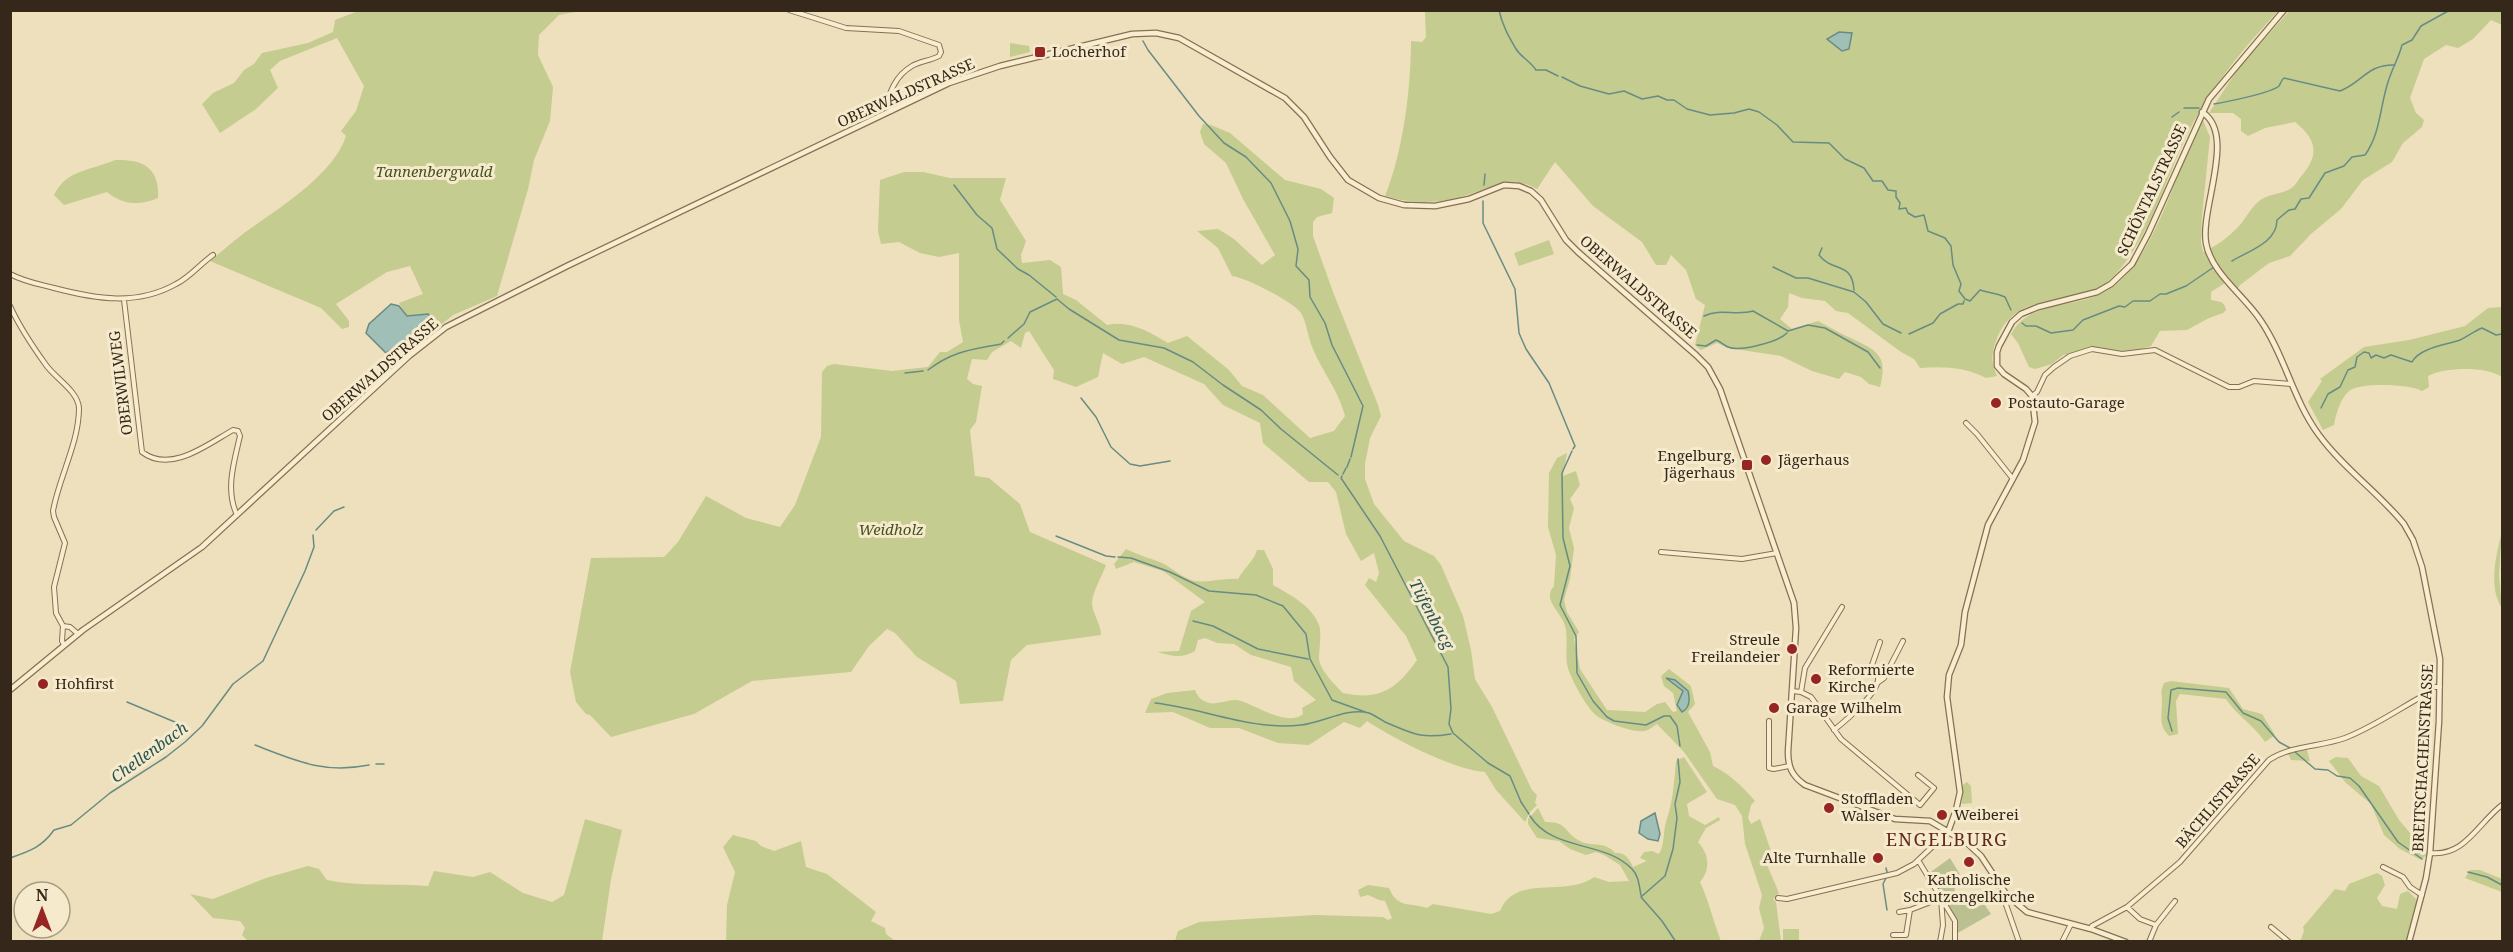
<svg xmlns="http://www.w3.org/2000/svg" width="2513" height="952" viewBox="0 0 2513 952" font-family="'Noto Serif',serif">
  <rect width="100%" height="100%" fill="#eee0bc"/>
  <path fill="#c4cc90" d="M358,11H580L559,15L539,35L538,55L553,87L550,121L534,160L528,189L497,296L453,315L392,365L386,353L425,330L434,320L428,314L407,316L399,303L423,294L410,266L387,272L336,304L349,321V327L342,329L321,308L210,261C225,249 239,236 254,226C284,205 335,172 346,136L341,131L356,111L364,86L337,38L280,61L270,70L278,88L256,109L220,133L202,104L213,93L234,83L244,70L254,64L262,53L308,43L333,32L335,20Z
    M1425,11H2278C2243,49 2213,84 2189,131C2165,179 2151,237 2113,277C2078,313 2016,284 1996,341C1991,355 1991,362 1997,376L1986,378C1966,367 1942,366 1920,368L1914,359L1901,352L1848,313L1836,311L1825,301L1802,298L1789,293L1788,307L1780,319L1792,329L1818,321C1830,327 1841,334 1853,339C1878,351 1888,356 1880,387L1869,384L1861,377L1845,372L1839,379L1812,371L1781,356L1728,348L1717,343L1701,350L1695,345L1705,305L1696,299L1686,270L1671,255L1666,265H1656L1642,242L1593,206L1555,162L1537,189C1509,173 1485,192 1456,198C1432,204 1408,203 1385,196C1403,152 1411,89 1411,41L1422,42L1426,37Z
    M2289,11H2502V25L2491,20L2473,39L2458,48L2446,45L2424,59L2410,98L2416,113L2424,120L2422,127L2403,143L2392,162L2363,180L2341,209L2311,234L2290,256L2269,263L2240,285L2237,290L2225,283L2211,292V300C2219,302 2224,300 2226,310L2223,313L2209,318L2187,330L2160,331L2151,346L2137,350L2115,353L2093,351L2063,355L2052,364L2035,369L2029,367L2018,343L2011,334C2031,298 2076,310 2108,290C2143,269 2164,210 2179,173C2187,155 2197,137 2202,118L2210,137L2202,216L2201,242L2203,252C2217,246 2230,236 2240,225C2246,218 2250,209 2257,203C2268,193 2280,195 2290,189C2294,187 2297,182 2299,179C2319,157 2319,141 2295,122L2265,128L2248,136L2241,131V119L2233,113H2209L2238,69Z
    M1010,43L1029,46L1030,52L1010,57Z
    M1203,124L1211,125L1230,133L1285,180L1321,189L1334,198L1332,213L1317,217L1313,222V236L1333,292L1378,405L1381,416L1370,438L1365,464V479L1374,504L1404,541L1434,556L1441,565L1463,616L1471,650L1475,679L1492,707L1532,790L1537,795L1535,803L1537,805L1530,812L1525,822L1496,790L1485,772C1454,770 1394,739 1367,721L1360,728L1344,722L1309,745L1278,743L1239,728H1210L1173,712L1145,713L1151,699L1167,693L1195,690C1197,694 1199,699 1204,701C1216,708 1229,697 1241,701C1257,706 1287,727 1303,714L1302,708L1316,700L1294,681L1291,667L1251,655L1234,644L1217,643L1205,638L1198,640L1195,651C1181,659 1172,656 1157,652L1179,651L1191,611L1205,602L1163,571L1134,562L1116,569L1114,564L1126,549C1138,555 1150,558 1162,563C1173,568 1183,579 1195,581C1209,583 1223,578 1238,579C1244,568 1254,561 1257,550H1264L1273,569V585C1289,594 1312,606 1319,625C1322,635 1319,648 1319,659C1320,670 1335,685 1343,693C1379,701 1397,689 1417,660L1406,636L1365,585L1369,578L1376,582L1379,573L1374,553L1361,561L1346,534L1336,492L1328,482H1309L1263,443L1260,423L1223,405L1204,384L1144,357L1122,364L1103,353L1098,377L1076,387L1053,379L1054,370L1029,331L1025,333L1021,348L1011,341L992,352L987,360L972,359L967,379L973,384L982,386L976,422L970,430L975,476L989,478L1020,504L1030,532L1106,565C1102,576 1093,591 1092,602C1092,614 1101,623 1101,635L1027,645L1011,660L1003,701L960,704L956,681L917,657L895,633L887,629L869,646L851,672L752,681L694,714L611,737L590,715L586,714L576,702L570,672L591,558L664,557L678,542L706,496L746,518L780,527L795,505L821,437L822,372L827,366L834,364L892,371L928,367L940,352H947L963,342L959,320V253L939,257L920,253L899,242L881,244L878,231L880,180L904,172H923L950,178H1006L1000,200L1026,241L1021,255L1022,263L1050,260L1061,267L1063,294L1076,300L1107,325C1130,320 1149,332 1168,343L1187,336L1229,370L1242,386L1263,395L1310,438L1334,431L1345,416C1338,389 1323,373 1313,349C1308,338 1307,323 1301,313C1293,302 1245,277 1232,276L1218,248L1197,231L1218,229L1234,239L1262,265L1275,255L1243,199L1226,163L1204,144L1200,132Z
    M115,160C142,159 160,167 158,198C139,206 123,205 107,192L64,205L54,195C67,169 90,171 115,160Z
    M1549,240L1554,254L1519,266L1514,253Z
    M2502,307V377C2487,366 2444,367 2428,376L2429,387L2422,391C2411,384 2359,382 2349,391C2340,399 2336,414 2334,425L2323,430L2308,402L2322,381L2320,379L2364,347L2409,340L2465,326L2488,308Z
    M1567,453L1563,476L1576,471L1580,485L1570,499L1574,508L1569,528L1574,548L1570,579L1564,600L1567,612L1579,632L1574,639L1580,669L1607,710L1645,712L1657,704L1665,702L1673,712L1677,711L1673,693L1664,686L1661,676L1669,669L1691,686L1695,704L1688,712L1710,752L1713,766C1730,774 1742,786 1755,801L1751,805L1748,818L1751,824L1760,819L1771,851L1765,860L1779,893L1773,899L1776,902L1781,941H1759L1764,928L1759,908L1762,895L1745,844L1742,816L1735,805L1717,799L1684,752L1657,724C1654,726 1649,730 1645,731C1633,733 1607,723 1597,716C1587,709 1569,676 1567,664C1565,651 1569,635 1564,623C1559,610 1542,599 1554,586L1556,555L1548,527L1549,473L1557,458Z
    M2502,532L2499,575L2502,608C2488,588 2496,554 2502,532Z
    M2171,681L2229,688L2243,709L2262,714L2275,735L2265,742C2254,725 2237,716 2226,699L2180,694L2176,701L2178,734L2169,736C2158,725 2162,716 2162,702C2162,694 2160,691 2164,683Z
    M2307,750L2310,761L2291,760L2288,753Z
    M1684,757L1707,792L1687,804L1689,816L1705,825L1719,817L1720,820L1706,828L1698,842C1709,854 1711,869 1700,882C1709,901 1713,921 1721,941H1175L1178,931L1199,922L1315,915L1383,917L1388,920L1392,918L1385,901L1379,900L1368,895L1360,897L1358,890L1368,885L1389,888C1398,909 1409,902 1427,908L1433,904L1491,914L1500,911C1515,873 1566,898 1594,877L1609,882L1629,881L1620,865L1604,855L1596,852L1586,855L1570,849L1559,841L1537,838L1528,824V819L1538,808L1545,822C1568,821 1564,833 1580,841C1591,847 1606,841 1615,853C1625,852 1629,858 1633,867L1647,861L1640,858L1644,852L1652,851L1659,854C1665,844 1663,832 1666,822C1673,802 1674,783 1676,761Z
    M2336,757L2348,758L2361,776L2379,786L2399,820L2428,854L2421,860L2400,849L2384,835L2371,804L2346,783L2329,761Z
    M1967,782L1971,786L1972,803L1962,804L1963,785Z
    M585,819L622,830L611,879L602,941H248L242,935L245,928L240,921L213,918L190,894L213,899L266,878L308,866L319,869L327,880C360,887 394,883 428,886L434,871L473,877L490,872L523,893L552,902L564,895Z
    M733,835L756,841L761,846L774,851L801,841L806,867L827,874L876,912L871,921L885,928L886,934L895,941H726L727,905L735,872L723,847Z
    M2470,870H2480L2502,879V892L2465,878Z
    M2377,873L2382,876L2385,885L2377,898L2382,906L2397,909L2400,894L2408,891L2418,901L2406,941L2300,942L2304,931L2303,927L2335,889L2345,891L2349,884Z
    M1783,929H1799V941H1783Z"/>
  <path fill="#bac090" d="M1950,858L1962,878L1964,877L1967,881L1954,889L1965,905L1977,907L1984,904L1991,914L1956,934L1954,922L1928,874Z"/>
  <path fill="#a0bfb6" stroke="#688c84" stroke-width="1.5" d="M1839,32L1852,33L1849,49L1842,51L1827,39Z
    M391,304L399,306L407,316L428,314L434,320L425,330L386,353L366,333L369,324Z
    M1666,678L1675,680L1688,691C1690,699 1690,708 1682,712L1677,705L1683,691Z
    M1655,813L1660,834L1658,841L1648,839L1639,833L1641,821Z"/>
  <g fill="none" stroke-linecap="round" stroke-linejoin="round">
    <path stroke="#688c84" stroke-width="1.5" d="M1499,10C1502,25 1509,37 1516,49C1520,56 1531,62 1536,70H1546L1558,76
      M1143,41L1148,50L1199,116L1224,143L1246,157L1271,183L1290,221L1298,249L1296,266L1309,280L1310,297L1325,323L1332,345L1363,406L1351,457
      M1562,77L1580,86L1609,94L1624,91L1642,99L1658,96L1667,100H1674L1687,109L1710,115L1734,113L1749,109L1759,112L1777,125L1793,142L1829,143L1845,159L1864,168L1873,181H1882L1888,190L1896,191V197L1900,203L1899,209L1906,208L1908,213L1915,217L1924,215L1928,231L1945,238L1951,246L1953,265L1961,284L1959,291L1965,299L1970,301L1980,290C1989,293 1997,293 2005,297L2011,310
      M2214,104C2226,102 2271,93 2279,86C2281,83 2281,80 2284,78L2340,91C2362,83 2367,64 2395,65
      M2184,108H2199
      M2172,117L2179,112
      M954,185L977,215L992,228L997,249L1018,269L1029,275L1056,297
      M1484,185L1485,174
      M1483,201V223L1515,289L1519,333L1526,349L1549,383L1575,446L1573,449
      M1822,248L1819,255C1833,273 1852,261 1854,290
      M2232,261C2248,251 2277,243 2277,220L2289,210L2295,209L2301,199L2309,198L2325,173L2344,166L2352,157L2365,155C2381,133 2380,104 2389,79C2393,67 2399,57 2402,45L2412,40L2421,26L2450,10
      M1773,267L1796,278H1808L1854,292L1866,302L1883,324L1901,333
      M1704,316C1720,308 1736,316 1753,311L1788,331L1808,325L1825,328L1868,352L1880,368
      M2022,323L2026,326H2036L2051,333L2073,330L2083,320L2119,306L2125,307L2133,301H2150L2160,294H2166L2186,286L2214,267
      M1909,334L1933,323L1940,314L1958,304H1963L1964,301
      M1008,338L1024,324L1030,312L1057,299L1069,309L1119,340L1164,348L1193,362L1223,385L1261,410L1281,429L1338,475
      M1697,345L1706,346L1716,340C1722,342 1723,345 1728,347C1740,352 1778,342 1787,333
      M928,370C953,351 970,350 1001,344L1004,341
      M905,373L923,371
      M1081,398L1096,417L1111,447L1130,464L1140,466L1170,461
      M2321,408L2328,394L2340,387L2348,370L2355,367L2357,357L2364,352L2369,353L2371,358L2376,355L2384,358L2391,355L2412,362C2419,348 2446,345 2460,340C2467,337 2474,331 2482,328L2496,335L2502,334
      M1572,451L1562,473L1563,538L1570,566L1560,605L1576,636L1577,673L1593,701L1607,717L1614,721L1646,725L1664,716H1670L1677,726L1680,746
      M1347,467L1350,459
      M1343,474L1346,468
      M1342,476L1341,478L1380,536L1448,667L1451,709L1449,724L1453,733L1488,763L1510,776L1521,802L1529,814
      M316,530L334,511L344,507
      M1056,536L1106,556L1115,557
      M1118,557L1131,558L1170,572L1209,591L1256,595L1283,606L1306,634L1310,659L1332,700L1368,713
      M1193,621L1213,626L1258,649L1308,659
      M127,702L182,725
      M1155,703C1203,708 1252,731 1301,725C1322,723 1347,707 1369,713C1374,715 1380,719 1385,722C1414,734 1420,739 1451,734
      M2172,731L2168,718L2171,690L2178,688L2226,692L2243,713L2261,721L2279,742L2290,748
      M255,745C296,761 324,774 369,765
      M2295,752L2315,769L2328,770L2337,776L2350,778L2359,786L2398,842L2422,859
      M376,764H384
      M1530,816C1553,852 1604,840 1632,869C1639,876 1639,886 1641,895
      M10,858C30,851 42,847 54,830L71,825L110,793L166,757L185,742L202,726L233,684L263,661L305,571L314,547L313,535
      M1886,868L1887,872
      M2468,872L2487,877L2502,885
      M1886,878L1883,884L1887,910
      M1676,942L1662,921L1641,897L1665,876L1673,849L1677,818L1675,804L1680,782L1678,759"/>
    <defs>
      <path id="minor" d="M789,10L846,28L899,31L939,45L941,52L939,56C930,61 920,61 912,66C898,74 884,95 891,111
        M10,274C25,282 39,284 54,288C96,299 137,306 176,284C190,277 200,264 213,255
        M124,300L142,452C171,474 208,444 233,430L238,431L240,436C234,462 225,490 237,515
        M10,306C19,326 33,347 46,365C55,378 78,391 79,408C79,443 59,477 53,511L54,517L65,543L54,587L56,613L63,626L70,627L78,634
        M2032,396L2037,392L2045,375L2054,367L2070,356L2092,349L2122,354L2155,350L2229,387H2239L2254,381L2291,384
        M1966,423L1977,434L2013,479
        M1661,552L1742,559L1777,553
        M63,626L62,641L64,645
        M1877,683L1884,678L1903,641
        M1792,691L1801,692L1805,668L1842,607
        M1801,692L1811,697L1841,739L1920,805L1934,788L1918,775
        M1769,721V768L1774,769L1789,766
        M1834,730C1844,722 1880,692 1878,678C1877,674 1873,669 1872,665L1880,642
        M2430,853C2465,857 2478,823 2502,805
        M1918,860L1955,921V942
        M2383,867L2403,877L2410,887L2422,895
        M2006,894L2004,899L2019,942
        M1778,898L1787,899L1897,873L1914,864L1948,832
        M2127,907L2140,919L2156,925
        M1899,912L1910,910
        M2271,927L2289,942
        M2091,929L2092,926L2127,907L2180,862L2269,760C2292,745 2320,747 2345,738C2374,727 2400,708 2428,693L2433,687H2440
        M1893,935H1906L1910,910L1941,898
        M1940,942L1943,925L1941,898
        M2062,942L2071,924
        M2149,942L2156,925L2175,901"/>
      <path id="tertiary" d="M2202,112C2237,134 2200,208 2206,243C2211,273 2245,296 2261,321C2285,356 2293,400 2319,435C2343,468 2378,492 2404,524L2413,540L2422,567L2440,659L2439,721L2430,853L2426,878L2409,942
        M10,690L83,630L202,547L409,356L446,327L567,266L949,83L1000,66L1132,34L1156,33L1179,38L1285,98L1304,117L1330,157L1348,180L1379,198L1404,205L1435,206L1469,199L1504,185L1519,186L1531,191L1541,200L1566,240L1578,252L1696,355L1708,367L1720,389L1794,603L1796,628L1788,752C1788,767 1792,776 1805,785L1895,819L1930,821L1967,843L1981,856L2006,894L2027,912L2091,929L2126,942
        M1948,832L1956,810L1960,792L1947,697L1949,675L1961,645L1965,612L1988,525L2023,460L2035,422L2032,396L2026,389L2004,374L1997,366V352L1999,346L2012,322L2021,314L2038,307L2097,292L2111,284L2132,264L2148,234L2209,99L2284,10"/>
    </defs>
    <use href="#minor" stroke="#867055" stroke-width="6"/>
    <use href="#tertiary" stroke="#867055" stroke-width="7"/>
    <use href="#minor" stroke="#f9edcf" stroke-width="4"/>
    <use href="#tertiary" stroke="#f9edcf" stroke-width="4.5"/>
  </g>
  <g fill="#962524" stroke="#f6eacc" stroke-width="2">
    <rect x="1034" y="46" width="12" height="12" rx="3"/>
    <circle cx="1996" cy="403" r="6"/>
    <circle cx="1766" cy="460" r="6"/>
    <rect x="1741" y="459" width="12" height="12" rx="3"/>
    <circle cx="1792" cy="649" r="6"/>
    <circle cx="1816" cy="679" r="6"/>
    <circle cx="43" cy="684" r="6"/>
    <circle cx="1774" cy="708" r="6"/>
    <circle cx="1829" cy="808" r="6"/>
    <circle cx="1942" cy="815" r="6"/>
    <circle cx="1878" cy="858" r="6"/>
    <circle cx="1969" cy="862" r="6"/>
  </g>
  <g text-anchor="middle" stroke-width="6" stroke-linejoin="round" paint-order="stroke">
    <g font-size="15" fill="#35281b" stroke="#f6eacc" text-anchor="start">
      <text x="1052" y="57">Locherhof</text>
      <text x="2008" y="408">Postauto-Garage</text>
      <text x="1735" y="461" text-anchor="end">Engelburg,<tspan x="1735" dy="17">Jägerhaus</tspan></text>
      <text x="1778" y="465">Jägerhaus</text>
      <text x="1780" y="645" text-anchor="end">Streule<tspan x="1780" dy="17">Freilandeier</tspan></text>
      <text x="1828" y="675">Reformierte<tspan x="1828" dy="17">Kirche</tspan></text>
      <text x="55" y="689">Hohfirst</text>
      <text x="1786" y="713">Garage Wilhelm</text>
      <text x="1841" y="804">Stoffladen<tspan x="1841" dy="17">Walser</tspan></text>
      <text x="1954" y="820">Weiberei</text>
      <text x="1866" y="863" text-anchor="end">Alte Turnhalle</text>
      <text x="1969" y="885" text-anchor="middle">Katholische<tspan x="1969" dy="17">Schutzengelkirche</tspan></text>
    </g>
    <g font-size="15" fill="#35281b" stroke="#f6eacc">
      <text transform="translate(906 93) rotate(-24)" y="5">OBERWALDSTRASSE</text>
      <text transform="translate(2152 190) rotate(-65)" y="5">SCHÖNTALSTRASSE</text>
      <text transform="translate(1638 287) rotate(41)" y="5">OBERWALDSTRASSE</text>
      <text transform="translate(380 370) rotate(-41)" y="5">OBERWALDSTRASSE</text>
      <text transform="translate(121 383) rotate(-97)" y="5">OBERWILWEG</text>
      <text transform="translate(2423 758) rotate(-87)" y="5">BREITSCHACHENSTRASSE</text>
      <text transform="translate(2218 801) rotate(-49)" y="5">BÄCHLISTRASSE</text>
    </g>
    <g font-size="15" font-style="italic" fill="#455221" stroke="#f6eacc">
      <text x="434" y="177">Tannenbergwald</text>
      <text x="891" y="535">Weidholz</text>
    </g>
    <g font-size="16" font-style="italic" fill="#295553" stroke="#f6eacc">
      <text transform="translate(1432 614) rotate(62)" y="6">Tüfenbacg</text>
      <text transform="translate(149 752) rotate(-36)" y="6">Chellenbach</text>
    </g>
    <g font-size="18" letter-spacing="1.5" fill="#622919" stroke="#f6eacc">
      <text x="1947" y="846">ENGELBURG</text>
    </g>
  </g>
  <rect width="2513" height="952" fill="none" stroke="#35281b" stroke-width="24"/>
  <g transform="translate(42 910)"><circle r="28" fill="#f6eacc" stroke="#a99c85" stroke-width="1.5"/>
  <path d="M0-4.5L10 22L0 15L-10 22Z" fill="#962524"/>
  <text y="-9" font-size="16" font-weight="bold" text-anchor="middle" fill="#35281b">N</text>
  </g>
</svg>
